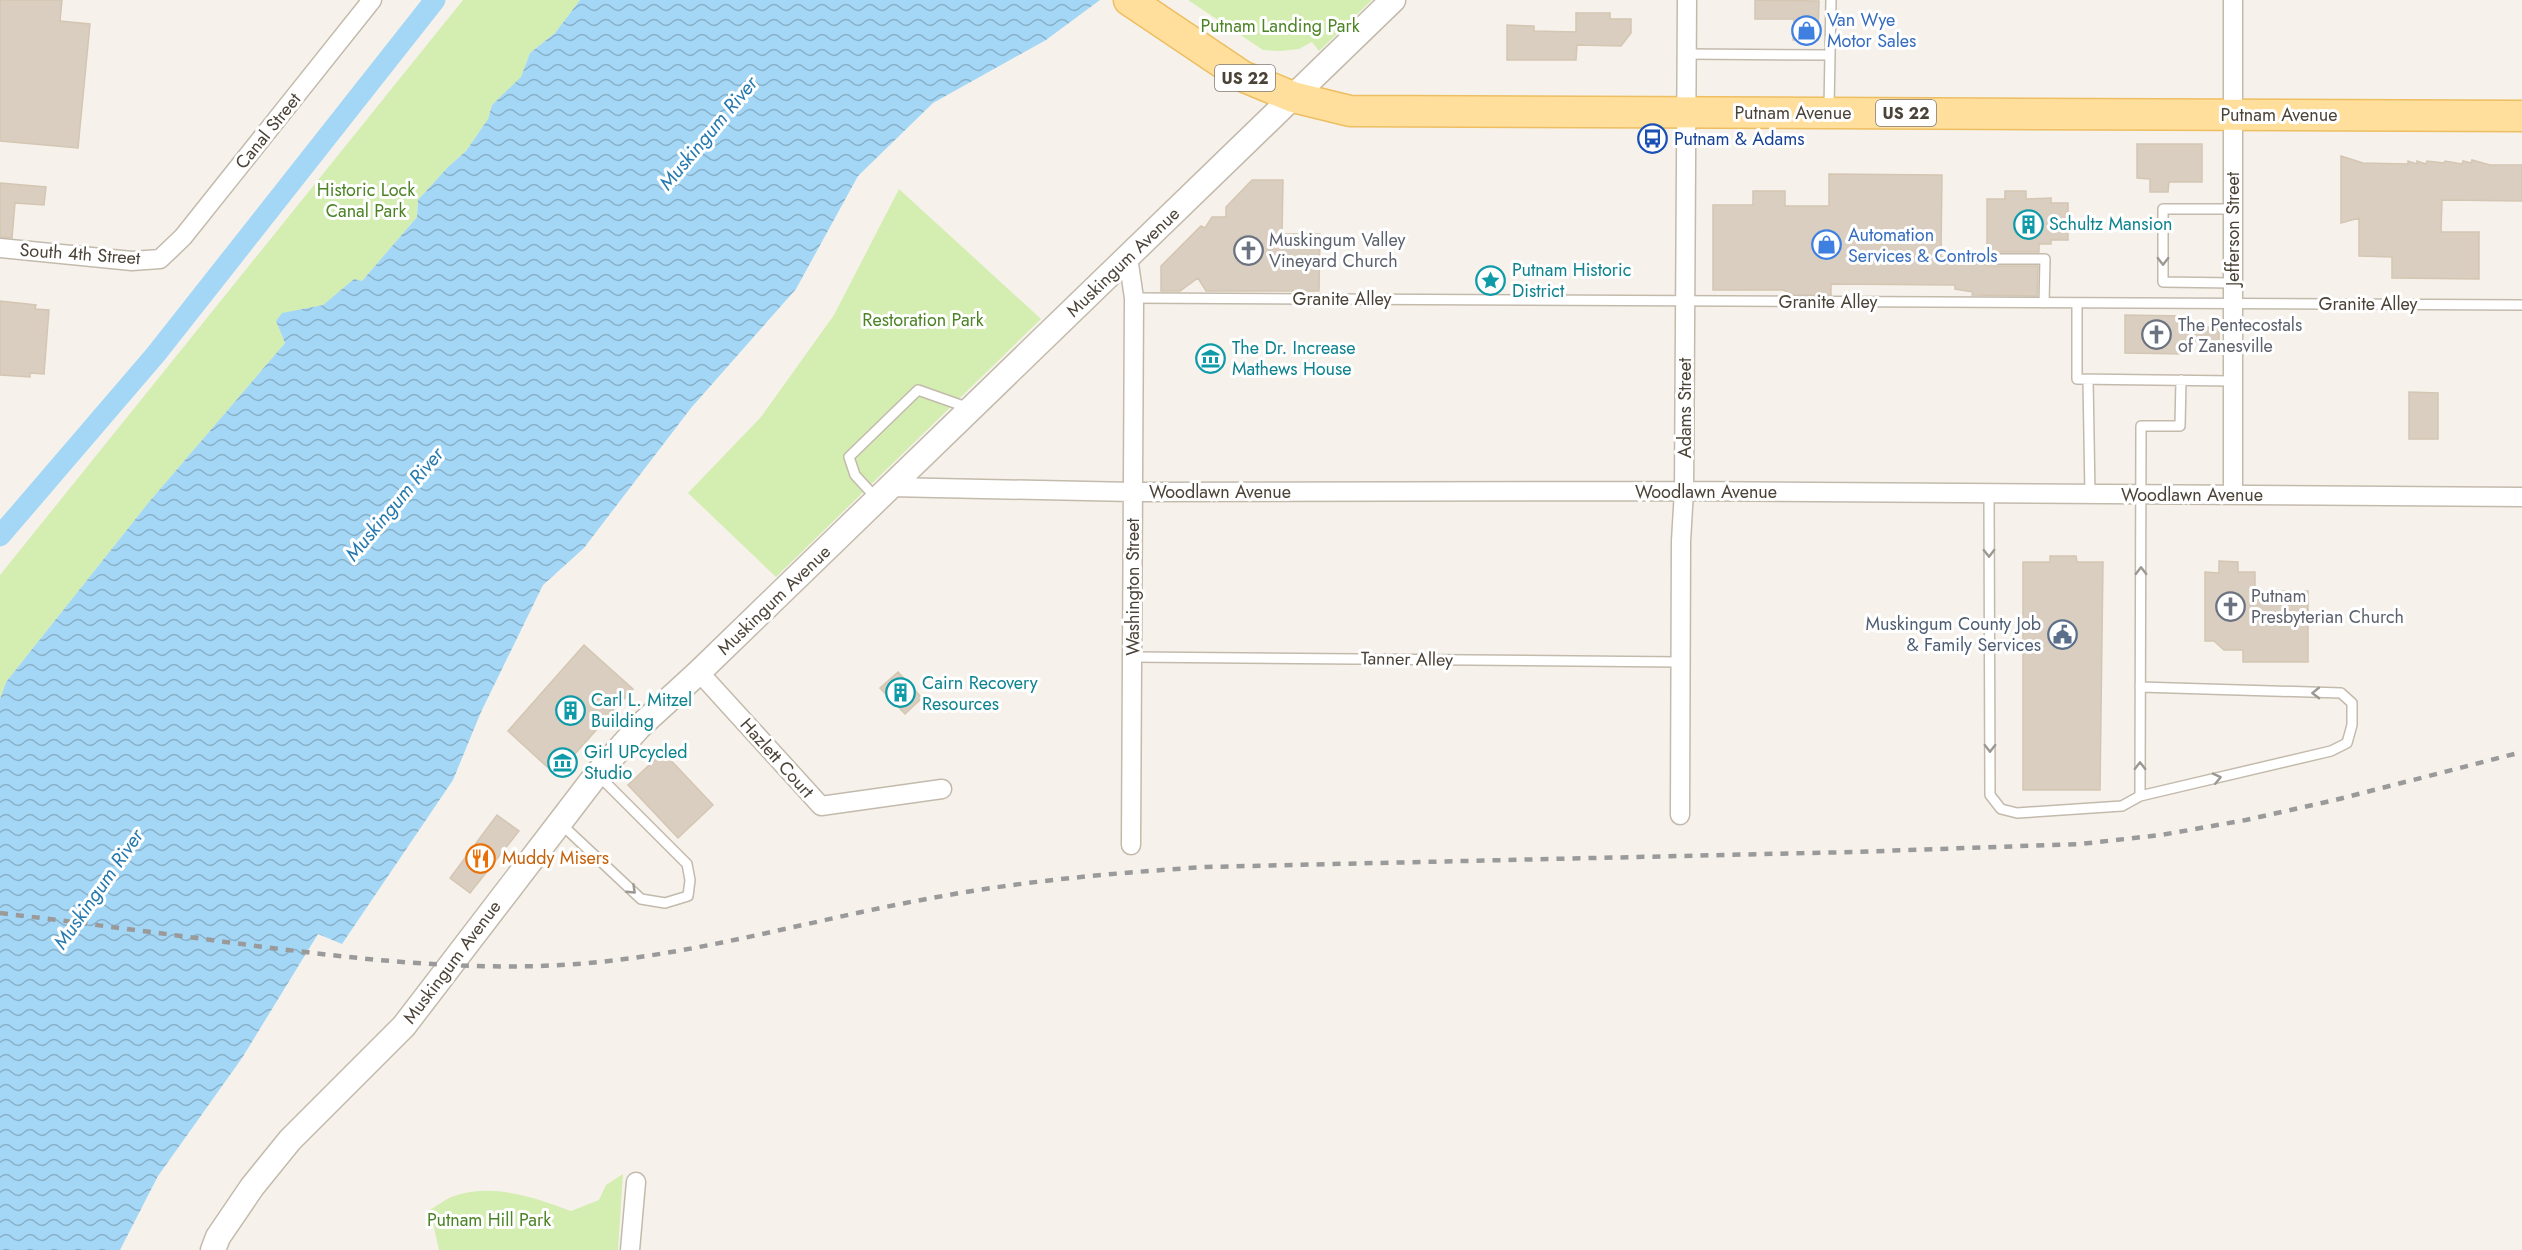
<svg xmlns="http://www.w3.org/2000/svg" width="2522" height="1250" viewBox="0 0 2522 1250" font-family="Jost,sans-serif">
  <defs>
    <pattern id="water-waves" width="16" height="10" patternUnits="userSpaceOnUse" patternTransform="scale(1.5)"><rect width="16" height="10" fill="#a4d7f6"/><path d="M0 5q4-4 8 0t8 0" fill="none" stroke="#88b0c8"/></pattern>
  </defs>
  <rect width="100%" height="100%" fill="#f6f2eb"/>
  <path fill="#d4edb1" d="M463,0H580L555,33L530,53L521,78L492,105L488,119L466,151L448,167L418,200L417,217L361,282L354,279L323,305L282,314L276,321L285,343L149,502L6,682L0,699V575Z
    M1188,0H1372L1319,51L1312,42L1299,49L1281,51L1263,50Z
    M899,189L1041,319L776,577L688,493L761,417L834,315Z
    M623,1174L618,1250H439L430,1210C437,1206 445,1199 454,1196C494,1183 533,1197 571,1211L599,1200L606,1185Z"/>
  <path fill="url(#water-waves)" d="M580,0H1100L1046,40L933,103L858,176L796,289L691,408L584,548L543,585L481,712L453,780L342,944L318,934L242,1058L158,1176L120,1250H0V699L6,682L149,502L285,343L276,321L282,313L323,305L354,279L362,281L417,217L418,200L448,167L466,151L488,119L492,105L521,77L530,53L555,33Z"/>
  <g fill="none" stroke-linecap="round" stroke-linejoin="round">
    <path stroke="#a4d7f6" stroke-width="21" d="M0,536L156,354L435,0"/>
  </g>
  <path fill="#d9cebf" stroke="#d4c6b2" stroke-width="1.5" d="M0,0H62L60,21L90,24L78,148L0,141Z
    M1755,0L1819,1L1818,40H1793L1794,19H1755Z
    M1576,13H1610V19H1631V33L1621,46L1577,45L1576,60H1507V25L1534,26V31L1576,32Z
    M2137,144H2202V182H2169L2168,192H2150V179L2137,178Z
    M2341,156L2363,163L2408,164V161L2417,164V161L2426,164L2427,161L2444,163L2445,161L2462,164L2463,161L2471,163L2472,160L2490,165H2522V201L2442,200L2441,232H2479V279L2392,278V257L2359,256V218L2341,223Z
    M1829,174L1942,175L1941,257H1982L1983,263L1988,266H2038L2037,296L1972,295L1973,292L1955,289V285L1831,284V295H1794L1783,290H1713V205H1753V191H1785V206H1829Z
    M1252,180H1283L1282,234H1320L1319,291H1206L1198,278L1180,291H1161V266L1201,226L1205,228L1212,217H1226V207Z
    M0,183L46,187L44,205L15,203L12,238L0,237Z
    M2005,191H2026V199L2051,198V203H2068V240H2051V244H2039V252H1987V199H2005Z
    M0,301L36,305L35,309L49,310L44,374L30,373V377L0,375Z
    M2125,315L2182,316V327H2219V342H2184V354L2125,353Z
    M2409,392L2438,393V439H2409Z
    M2050,556H2076L2077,562H2103L2100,790H2023V562H2050Z
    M2219,561L2238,562V572H2255V591H2308V662H2243V650H2224L2214,641H2205V572L2219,573Z
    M584,645L633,689L556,775L508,731Z
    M898,672L922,698L905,714L880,688Z
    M663,752L713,805L678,838L628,785Z
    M497,815L519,831L470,893L450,878Z"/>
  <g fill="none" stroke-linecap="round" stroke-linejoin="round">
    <defs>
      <path id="service" d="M1687,54L1830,55
        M1829,108L1831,0
        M1988,259H2045L2044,303
        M2233,283L2163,282V209H2233
        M1134,298L2522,305
        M2077,304V379L2233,381
        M2088,379L2090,495
        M1989,495L1990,795L2001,809L2017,813L2122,806L2140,796L2141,426H2180L2181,380
        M877,499L855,475L849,457L918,390L969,408
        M1133,657L1680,662
        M2140,796L2331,751L2347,743L2352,725V703L2341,693L2140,687
        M560,823L641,899L665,903L688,896L690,880L687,864L597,774"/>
      <path id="minor" d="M0,248L132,261L160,259L183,237L372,0
        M1128,257L1134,298L1131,845
        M889,487L1133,492L1684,491L2522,497
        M2233,495V0
        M699,672L821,806L942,789
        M1680,815L1681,541L1684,491L1687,0
        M630,1250L636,1182"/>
      <path id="tertiary" d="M213,1250L218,1237L252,1187L290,1140L404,1026L597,774L639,727L699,672L1393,0"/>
      <path id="primary" d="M1129,0L1242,76L1293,97L1350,111L2522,116"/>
    </defs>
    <use href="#service" stroke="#c3baac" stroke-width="12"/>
    <use href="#minor" stroke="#c3baac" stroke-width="21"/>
    <use href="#tertiary" stroke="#c3baac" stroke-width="27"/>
    <use href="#primary" stroke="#edbe62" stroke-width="33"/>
    <use href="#service" stroke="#fff" stroke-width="9"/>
    <use href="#minor" stroke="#fff" stroke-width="18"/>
    <use href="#tertiary" stroke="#fff" stroke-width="24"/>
    <use href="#primary" stroke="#ffdf9b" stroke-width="30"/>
    <path stroke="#9a9a9a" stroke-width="4.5" stroke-dasharray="8 8" stroke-linecap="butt" d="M0,913C83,923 166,934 249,945C358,959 467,972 577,964C697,955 814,919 932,898C1022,881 1113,873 1205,867L1853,852L2080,844L2161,835L2246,820L2335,800L2522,752"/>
  </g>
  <defs><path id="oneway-chevron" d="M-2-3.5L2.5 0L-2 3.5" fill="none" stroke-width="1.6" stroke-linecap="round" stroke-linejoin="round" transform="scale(1.5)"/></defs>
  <g stroke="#9c9892">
    <use href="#oneway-chevron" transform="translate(2163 261) rotate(90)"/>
    <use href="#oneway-chevron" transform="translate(1989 553) rotate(89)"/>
    <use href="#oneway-chevron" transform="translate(2141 571) rotate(-90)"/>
    <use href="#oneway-chevron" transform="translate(2316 693) rotate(179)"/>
    <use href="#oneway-chevron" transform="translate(1990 748) rotate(90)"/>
    <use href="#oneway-chevron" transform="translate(2140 766) rotate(-90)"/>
    <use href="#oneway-chevron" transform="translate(2217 778) rotate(-13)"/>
    <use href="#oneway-chevron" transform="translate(632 890) rotate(43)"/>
  </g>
  <defs>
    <symbol id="shop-ring" viewBox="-11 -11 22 22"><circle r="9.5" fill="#fff" stroke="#3f7fe0" stroke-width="1.5"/><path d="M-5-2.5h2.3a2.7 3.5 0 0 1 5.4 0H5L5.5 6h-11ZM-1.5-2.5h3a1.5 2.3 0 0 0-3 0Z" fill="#3f7fe0"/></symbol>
    <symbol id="bus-ring" viewBox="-11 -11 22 22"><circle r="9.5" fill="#fff" stroke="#1a4fb4" stroke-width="1.5"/><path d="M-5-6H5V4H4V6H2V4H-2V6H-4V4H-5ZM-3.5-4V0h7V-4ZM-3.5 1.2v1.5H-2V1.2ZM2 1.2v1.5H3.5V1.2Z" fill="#1a4fb4"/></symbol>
    <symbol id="building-ring" viewBox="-11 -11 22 22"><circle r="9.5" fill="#fff" stroke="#0f9aa8" stroke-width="1.5"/><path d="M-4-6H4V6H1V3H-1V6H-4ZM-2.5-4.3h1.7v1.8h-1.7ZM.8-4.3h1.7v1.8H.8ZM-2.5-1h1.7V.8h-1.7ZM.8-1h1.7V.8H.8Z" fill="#0f9aa8"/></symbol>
    <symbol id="church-ring" viewBox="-11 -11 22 22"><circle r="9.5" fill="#fff" stroke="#6b7280" stroke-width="1.5"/><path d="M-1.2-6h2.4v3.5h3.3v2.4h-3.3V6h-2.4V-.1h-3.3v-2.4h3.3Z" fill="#6b7280"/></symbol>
    <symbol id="sight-ring" viewBox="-11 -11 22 22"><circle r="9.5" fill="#fff" stroke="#0f9aa8" stroke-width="1.5"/><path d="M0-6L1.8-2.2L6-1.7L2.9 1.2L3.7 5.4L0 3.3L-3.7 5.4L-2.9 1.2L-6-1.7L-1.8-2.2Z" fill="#0f9aa8"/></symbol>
    <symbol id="museum-ring" viewBox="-11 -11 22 22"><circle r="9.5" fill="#fff" stroke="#0f9aa8" stroke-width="1.5"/><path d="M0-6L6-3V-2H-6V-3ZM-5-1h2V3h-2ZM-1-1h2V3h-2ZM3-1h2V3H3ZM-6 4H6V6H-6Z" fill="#0f9aa8"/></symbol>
    <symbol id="civic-ring" viewBox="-11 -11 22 22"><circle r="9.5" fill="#fff" stroke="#5c6f8a" stroke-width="1.5"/><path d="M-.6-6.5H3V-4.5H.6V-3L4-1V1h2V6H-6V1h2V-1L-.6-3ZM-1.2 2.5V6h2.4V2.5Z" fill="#5c6f8a"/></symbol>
    <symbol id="restaurant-ring" viewBox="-11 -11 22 22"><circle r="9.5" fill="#fff" stroke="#e8710a" stroke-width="1.5"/><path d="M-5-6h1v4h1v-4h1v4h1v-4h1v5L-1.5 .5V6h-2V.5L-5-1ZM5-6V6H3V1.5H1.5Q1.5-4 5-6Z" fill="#e8710a"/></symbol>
  </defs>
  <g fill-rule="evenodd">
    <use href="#shop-ring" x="1790" y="14" width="33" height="33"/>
    <use href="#bus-ring" x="1636" y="122" width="33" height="33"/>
    <use href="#building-ring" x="2012" y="208" width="33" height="33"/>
    <use href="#shop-ring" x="1810" y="228" width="33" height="33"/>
    <use href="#church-ring" x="1232" y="234" width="33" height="33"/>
    <use href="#sight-ring" x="1474" y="264" width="33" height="33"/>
    <use href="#church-ring" x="2140" y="318" width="33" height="33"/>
    <use href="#museum-ring" x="1194" y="342" width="33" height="33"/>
    <use href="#church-ring" x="2214" y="590" width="33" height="33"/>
    <use href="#civic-ring" x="2046" y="618" width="33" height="33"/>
    <use href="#building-ring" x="884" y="676" width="33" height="33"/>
    <use href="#building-ring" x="554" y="694" width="33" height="33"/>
    <use href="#museum-ring" x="546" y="746" width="33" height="33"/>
    <use href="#restaurant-ring" x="464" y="842" width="33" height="33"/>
  </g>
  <g text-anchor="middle" stroke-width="6" stroke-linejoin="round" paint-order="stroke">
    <g fill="#fff" stroke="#817b74" stroke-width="1.5">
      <rect x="1215" y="65" width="60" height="26" rx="4.5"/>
      <rect x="1876" y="100" width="60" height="26" rx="4.5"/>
    </g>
    <g font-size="16" font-weight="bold" fill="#4b4338">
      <text x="1245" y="84">US 22</text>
      <text x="1906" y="119">US 22</text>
    </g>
    <g font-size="18" fill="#366cbe" stroke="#fff" text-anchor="start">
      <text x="1827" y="26">Van Wye<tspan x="1827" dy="21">Motor Sales</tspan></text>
      <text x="1848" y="241">Automation<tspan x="1848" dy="21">Services &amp; Controls</tspan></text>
    </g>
    <g font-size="18" fill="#4c8325" stroke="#fff">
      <text x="1280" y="32">Putnam Landing Park</text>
      <text x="366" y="196">Historic Lock<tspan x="366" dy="21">Canal Park</tspan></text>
      <text x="923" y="326">Restoration Park</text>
      <text x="489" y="1226">Putnam Hill Park</text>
    </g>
    <g font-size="18" fill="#4b4338" stroke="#fff">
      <text x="1793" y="119">Putnam Avenue</text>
      <text x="2279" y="121">Putnam Avenue</text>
      <text transform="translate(268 131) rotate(-51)" y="6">Canal Street</text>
      <text transform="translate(2233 229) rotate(-90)" y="6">Jefferson Street</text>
      <text transform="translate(80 254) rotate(4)" y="6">South 4th Street</text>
      <text transform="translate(1123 262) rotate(-44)" y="6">Muskingum Avenue</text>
      <text x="1342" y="305">Granite Alley</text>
      <text x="1828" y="308">Granite Alley</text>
      <text x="2368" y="310">Granite Alley</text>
      <text transform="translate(1685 408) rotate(-90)" y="6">Adams Street</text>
      <text x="1220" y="498">Woodlawn Avenue</text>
      <text x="1706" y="498">Woodlawn Avenue</text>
      <text x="2192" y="501">Woodlawn Avenue</text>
      <text transform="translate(1133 587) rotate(-90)" y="6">Washington Street</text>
      <text transform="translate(774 600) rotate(-44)" y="6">Muskingum Avenue</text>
      <text transform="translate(1407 659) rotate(1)" y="6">Tanner Alley</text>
      <text transform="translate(777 758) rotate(48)" y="6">Hazlett Court</text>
      <text transform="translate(452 962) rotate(-53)" y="6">Muskingum Avenue</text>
    </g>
    <g font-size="18" fill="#164399" stroke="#fff" text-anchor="start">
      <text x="1674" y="145">Putnam &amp; Adams</text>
    </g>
    <g font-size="18" fill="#0d838f" stroke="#fff" text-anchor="start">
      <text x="2049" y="230">Schultz Mansion</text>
      <text x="1512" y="276">Putnam Historic<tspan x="1512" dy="21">District</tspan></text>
      <text x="1232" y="354">The Dr. Increase<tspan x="1232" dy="21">Mathews House</tspan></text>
      <text x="922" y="689">Cairn Recovery<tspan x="922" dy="21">Resources</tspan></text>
      <text x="591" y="706">Carl L. Mitzel<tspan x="591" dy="21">Building</tspan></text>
      <text x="584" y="758">Girl UPcycled<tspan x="584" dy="21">Studio</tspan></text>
    </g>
    <g font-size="18" fill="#5b616d" stroke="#fff" text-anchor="start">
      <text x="1269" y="246">Muskingum Valley<tspan x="1269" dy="21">Vineyard Church</tspan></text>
      <text x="2178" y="331">The Pentecostals<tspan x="2178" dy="21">of Zanesville</tspan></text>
      <text x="2251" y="602">Putnam<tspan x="2251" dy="21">Presbyterian Church</tspan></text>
    </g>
    <g font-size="18" fill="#4e5e75" stroke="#fff" text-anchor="end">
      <text x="2041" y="630">Muskingum County Job<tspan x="2041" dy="21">&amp; Family Services</tspan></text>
    </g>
    <g font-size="18" fill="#c56008" stroke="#fff" text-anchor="start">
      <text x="502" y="864">Muddy Misers</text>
    </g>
    <g font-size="20" font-style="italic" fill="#2579af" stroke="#fff">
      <text transform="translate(708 133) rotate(-50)" y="7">Muskingum River</text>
      <text transform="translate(394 504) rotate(-50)" y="7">Muskingum River</text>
      <text transform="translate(98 889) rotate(-55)" y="7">Muskingum River</text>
    </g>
  </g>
</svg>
